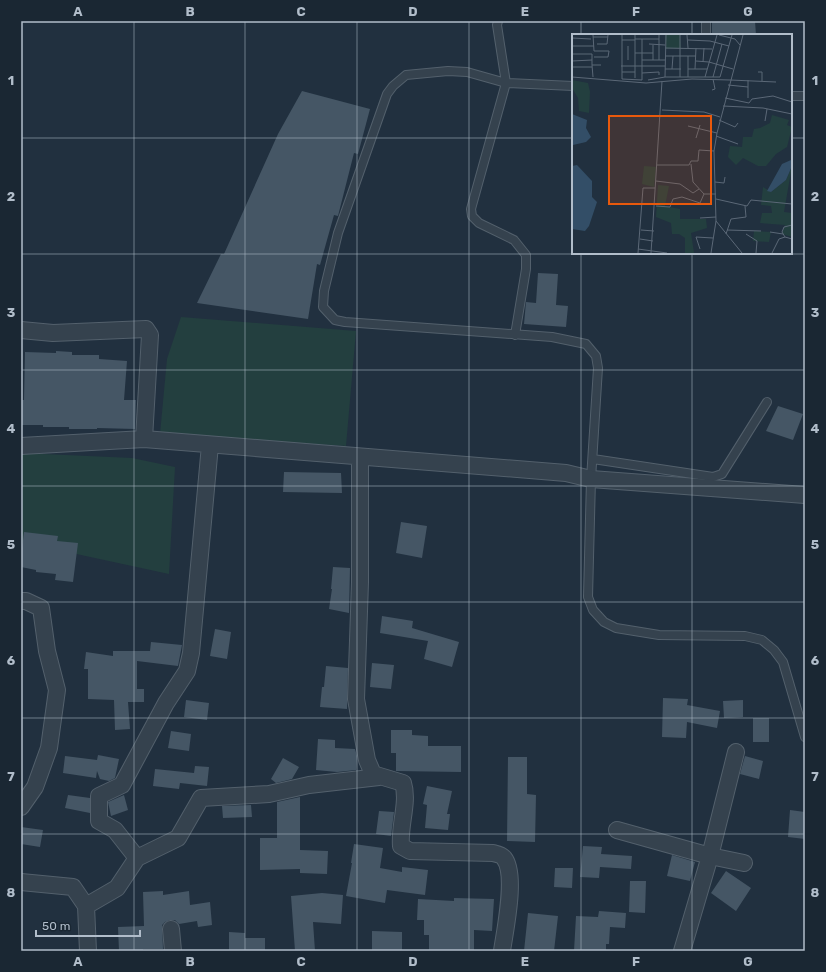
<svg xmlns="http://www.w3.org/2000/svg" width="826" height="972" viewBox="0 0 826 972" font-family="Rubik,sans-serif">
  <rect width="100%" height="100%" fill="#21303f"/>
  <path fill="#233f3f" d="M181,317L356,331L346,446L160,434L167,359Z
    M21,453L132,458L175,467L169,574L21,542Z"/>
  <path fill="#455665" d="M712,21H755L756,35H712Z
    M302,91L370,109L358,154L354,153L339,212L338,216L334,215L320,265L317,264L308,319L197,303L221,254H224L278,134Z
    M538,273L558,274L556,305L568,306L566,327L524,324L526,302L536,303Z
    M56,351L72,352V355H99V359L127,361L124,400H136L135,429L97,428V429H69V427H43V425H21V400H24L25,352L56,353Z
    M778,406L803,414L793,440L766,431Z
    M284,472L341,473L342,493L283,492Z
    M401,522L427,526L422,558L396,553Z
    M24,532L58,536L57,541L78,543L73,582L55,580L56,574L36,572V570L21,567V556Z
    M333,567L350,568L349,613L329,609L332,589H331Z
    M382,616L413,621L412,628L459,642L452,667L424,659L428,641L380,633Z
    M215,629L231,632L227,659L210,656Z
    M151,642L182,645L178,666L137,661V689H144V702H128L130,729L115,730L114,700L88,699V669H84L86,652L113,656V651H150Z
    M372,663L394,665L391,689L370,687Z
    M326,666L348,668L347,709L320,707L322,687H324Z
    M663,698L688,699L687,705L720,711L717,728L687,722L686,738L662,737Z
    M186,700L209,703L207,720L184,717Z
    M743,700V717L724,718L723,701Z
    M753,718H769V742H753Z
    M391,730H412V735L428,736V746H461V772L396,771V753H391Z
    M171,731L191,734L189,751L168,748Z
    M318,739L335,740V748L355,749L357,756L356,770L337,772L316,770Z
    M98,755L119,759L115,778L109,781L100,779L97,771L96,778L63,773L65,756L97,760Z
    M745,756L763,761L759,779L740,774Z
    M508,757H527V794L536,795L535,842L507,841Z
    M283,758L299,767L292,779L276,783L271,779Z
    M195,766L209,767L207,786L180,783L179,789L153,786L155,769L194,773Z
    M427,786L452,791L447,814H450L448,830L425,828L427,805L423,804Z
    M68,795L90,798V813L65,808Z
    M124,795L128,810L111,816L108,802Z
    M300,797V850L328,851L327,874L300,873V869L260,870V838H277V802Z
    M251,805L252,817L223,818L222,806Z
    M790,810L805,812V839L788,837Z
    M379,811L394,812L391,836L376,834Z
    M21,827L43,830L40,847L21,844Z
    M354,844L383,848L380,868L402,872V867L428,870L425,895L387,890L385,903L346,896L352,863H351Z
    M583,846L602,847L601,854L632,856L631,869L600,867L599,878L580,877Z
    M672,855L695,862L690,881L667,876Z
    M555,868H573L572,888L554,887Z
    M726,871L751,888L736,911L711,893Z
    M630,881H646L645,913L629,912Z
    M163,891V895L189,891L190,905L210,902L212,925L198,927L197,921L179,924L175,920H170L165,922L162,925L163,949H143V951H119L118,927L144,926L143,892Z
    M322,893L343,895L341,924L313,922L315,951H295L291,896Z
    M454,898L494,899L492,931L474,930V951H429V935H424V920H417L418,899L454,901Z
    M599,911L626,913L625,928L610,927L609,944H606V951H574L576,916L598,917Z
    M528,913L558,916L554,951H524Z
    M372,931L402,932V951H372Z
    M229,932L245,933V938H265V951H229Z"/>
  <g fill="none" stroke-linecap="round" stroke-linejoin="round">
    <defs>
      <path id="lane" d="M498,21L497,25L506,83L467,72L448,71L406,75L393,86L387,94L338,233L324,291L323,307L335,320L345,322L552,337L586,344L596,356L598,368L591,479L588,597L593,610L604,622L616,628L659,635L745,636L762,640L774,650L783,662L805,737
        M706,35V21
        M791,96H805
        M515,335L526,269V255L514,240L479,223L472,216L471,209L506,83L573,86
        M593,459L713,477L722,474L767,402"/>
      <path id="street" d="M21,330L53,333L146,329L150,335L144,439
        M21,446L144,439L566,473L591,479L805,495
        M360,457V582L356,699L367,760L373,774L403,783C409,802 399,825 401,846L410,851L493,853C497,854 502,855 504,858C517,874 505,930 502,951
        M21,601H26L41,608L47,651L57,690L49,748L35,787L21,807
        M617,830L710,856L744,863
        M137,858L115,830L99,821V796L122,785L166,703L187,671L191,653L210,445
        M21,882L73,887L86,906L88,951
        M86,906L117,888L137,858L178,838L201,798L269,794L309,785L379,777
        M171,929L173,951
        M682,951L710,856L736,752"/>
    </defs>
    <use href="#lane" stroke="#53606c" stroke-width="10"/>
    <use href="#street" stroke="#53606c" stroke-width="18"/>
    <use href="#lane" stroke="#35424e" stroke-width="8"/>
    <use href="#street" stroke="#35424e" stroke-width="16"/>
  </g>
  <path fill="none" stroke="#b1bdca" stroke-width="1" stroke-opacity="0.55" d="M134,21V951M245,21V951M357,21V951M469,21V951M581,21V35M692,21V35M21,138H573M791,138H805M581,253V951M692,253V951M21,254H805M21,370H805M21,486H805M21,602H805M21,718H805M21,834H805"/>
  <g transform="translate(572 34)">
    <rect width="220" height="220" fill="#21303f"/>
    <path d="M93,1H108L109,14L94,15ZM0,46L16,49L18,58L17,79L7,77L6,64L0,54ZM200,81L217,86L215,91L220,93L215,113L204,120L194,132H186L171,124L164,131L156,123L158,112L170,113L171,103H180L182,95L188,94L198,89ZM72,132L84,133L82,153L70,150ZM220,132L212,178L220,179V203L210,200L213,191L188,189L190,179H200L199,172L189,171L191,153L199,158L214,146ZM86,151L97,152L93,172L108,175V185H134L135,194L119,199L122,219H113V204L107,200H100L99,189L84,183ZM182,197L199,198L197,208L181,207Z" fill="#233f3f"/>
    <path d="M0,80L15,86L14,94L19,103L14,108L1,111ZM220,123V132L214,146L199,158L195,157L210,130L219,126ZM5,131L20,147V163L25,168L17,192L13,197L0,195V132Z" fill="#334e67"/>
    <path fill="none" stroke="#5b6877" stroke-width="1" d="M21,1L22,17M115,1L116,14M147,1L163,5L168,11M21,3H36M0,4L19,5M63,5H87M50,6H63M116,6L138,7L157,12M25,10H35L36,1M77,10L93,11M81,11V26M0,12H22M93,14L140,15M63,19H81M0,20H20V31M93,22H124M116,22V43M22,23H36L37,17H22M56,26V12M70,26H93M87,26V1M0,27L20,26M124,27L137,28L161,35M131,28L132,14M49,32H93M0,33H20M93,35H109M100,35L101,22M116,35H135M123,35L124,14M50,38H63M186,38H190V47M70,39L87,38V41M0,43L74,49L120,45L158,46M21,43L20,31H29M93,43L94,1M108,43V1M133,43L145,1M141,43L150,10M63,44V1M50,45L70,46V5M50,45V1M76,46L93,43H148L160,1M158,46L204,48M156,51L176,53M140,56L143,55L141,45M153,64L177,69L180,65L201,62L220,68M176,64V46M151,72L191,74L220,80M90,76L132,78L148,83M147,86L163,93L166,89M193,87L195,75M116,92L145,99M144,102L166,110M124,104L128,91M119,130L121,148L132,160M85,131H117L119,127H126L127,116L142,117M84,147L108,150L121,159L127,155M143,148L152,149L153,143M144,165L175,172L179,166L220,170M84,172L98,173L101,165L110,163L128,169L132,160H144M128,184L144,183M144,187L170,219M69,196L82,197M155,196L189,197M198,198L211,200M154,200L159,185L174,183L173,172M174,200L185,207L184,219M213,203L210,198L212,193L220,191M68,205L81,207M66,215L95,219M128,215L124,203L141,204M66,219L71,154H83M79,219L90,47M139,219L144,187L142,117L145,99L171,1M200,219L207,205L213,203L220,205"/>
    <path fill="#e8590c" fill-opacity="0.15" stroke="#e8590c" stroke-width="2" d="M37,82H139V170H37Z"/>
    <rect width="220" height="220" fill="none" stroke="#b1bdca" stroke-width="2"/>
  </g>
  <rect width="826" height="972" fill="none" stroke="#1a2733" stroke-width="44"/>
  <path d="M36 930v6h104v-6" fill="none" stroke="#b1bdca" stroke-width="2"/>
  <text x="42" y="930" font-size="12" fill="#b1bdca" stroke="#1a2733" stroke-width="3" paint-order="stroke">50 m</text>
  <rect x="22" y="22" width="782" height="928" fill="none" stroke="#b1bdca" stroke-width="1.5"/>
  <g font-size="13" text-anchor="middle" font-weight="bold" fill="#b1bdca">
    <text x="78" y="16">A</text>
    <text x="190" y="16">B</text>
    <text x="301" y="16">C</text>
    <text x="413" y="16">D</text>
    <text x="525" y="16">E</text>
    <text x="636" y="16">F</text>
    <text x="748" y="16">G</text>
    <text x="11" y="85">1</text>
    <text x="815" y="85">1</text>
    <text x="11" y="201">2</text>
    <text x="815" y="201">2</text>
    <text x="11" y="317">3</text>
    <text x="815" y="317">3</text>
    <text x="11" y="433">4</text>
    <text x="815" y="433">4</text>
    <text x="11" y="549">5</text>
    <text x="815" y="549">5</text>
    <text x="11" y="665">6</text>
    <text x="815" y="665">6</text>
    <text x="11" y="781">7</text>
    <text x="815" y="781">7</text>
    <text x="11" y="897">8</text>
    <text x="815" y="897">8</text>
    <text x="78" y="966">A</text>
    <text x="190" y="966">B</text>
    <text x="301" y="966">C</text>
    <text x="413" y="966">D</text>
    <text x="525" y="966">E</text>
    <text x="636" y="966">F</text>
    <text x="748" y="966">G</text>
  </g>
</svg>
